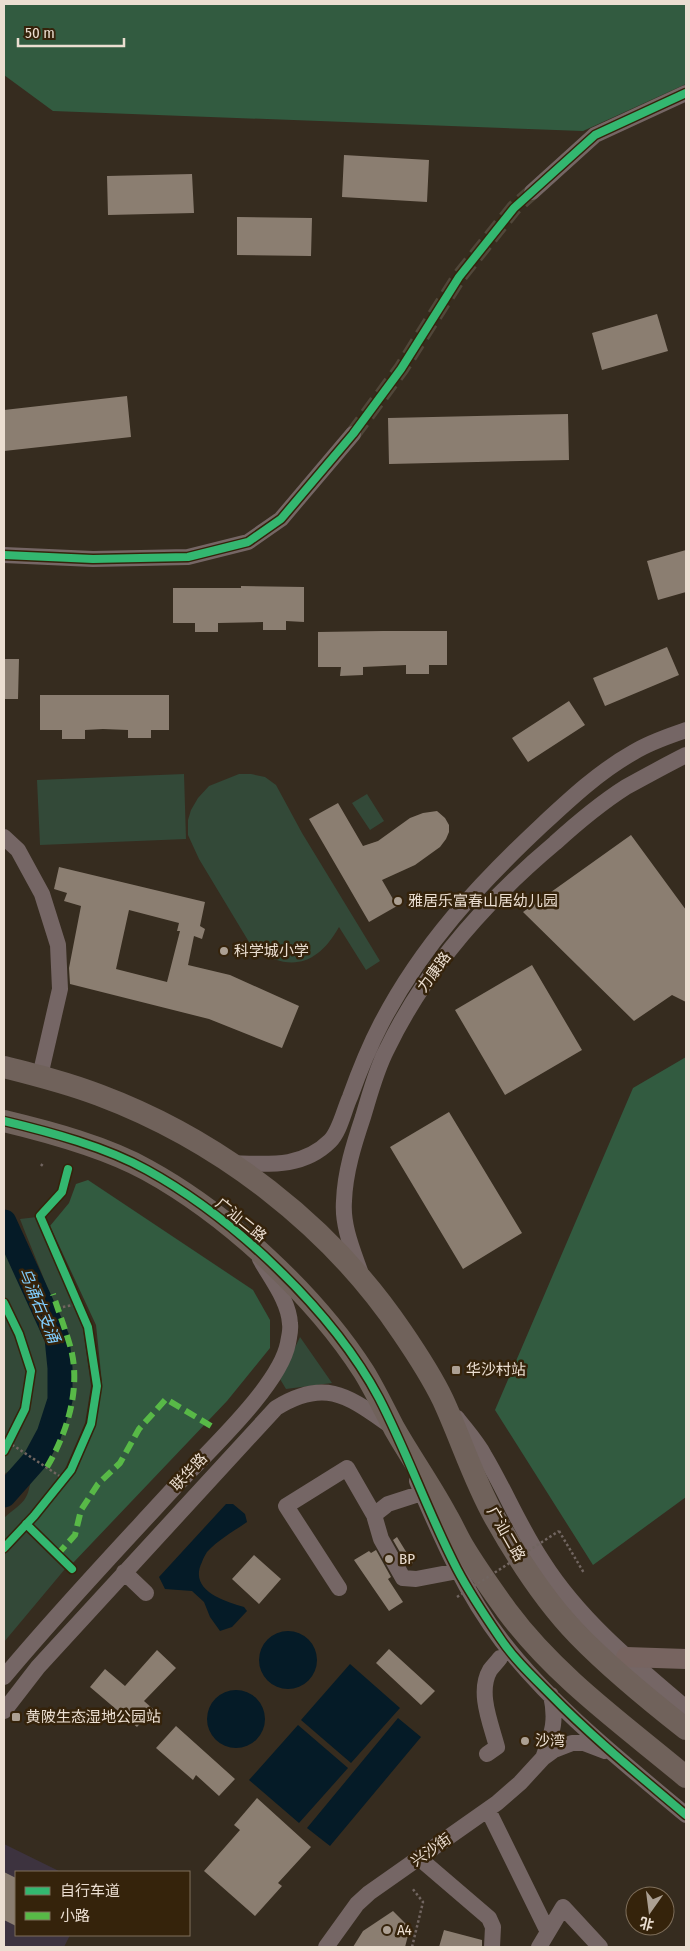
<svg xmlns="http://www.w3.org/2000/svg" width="690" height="1951" viewBox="0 0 690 1951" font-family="'Fira Sans Condensed','Noto Sans SC',sans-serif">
  <rect width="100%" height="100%" fill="#362c1f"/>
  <path fill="#3d333f" d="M4,1844L61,1872H16V1935H70L64,1947H4Z"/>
  <path fill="#334938" d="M184,774L186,839L40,845L37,780Z
    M239,774H251L265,777L276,785L302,833L380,961L366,970L339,927C317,966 289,973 252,947L199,859L188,835V820L191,810L198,798L209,786Z
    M367,794L384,821L370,830L352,803Z
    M37,1217L83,1328L91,1386L85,1423L65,1469L40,1503L4,1543V1518C10,1512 22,1505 26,1497C30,1491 29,1482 34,1476C49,1453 64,1424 68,1397C75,1342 39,1269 20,1219Z
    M4,1234L52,1349L54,1399L42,1434L32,1450L18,1466L4,1474Z
    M300,1337L332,1383L286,1389L280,1379Z
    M27,1531L65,1569L4,1642V1555Z"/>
  <path fill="#325b40" d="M4,4H686V84L583,131L53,111L4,75Z
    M686,1057V1497L593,1565L495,1410L633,1088Z
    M88,1180L253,1290L270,1320V1348L227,1401L72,1564L32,1524L72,1473L94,1424L102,1383L96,1325L50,1226L69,1203L76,1184Z"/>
  <path fill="#051b27" d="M226,1504H233L245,1514L247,1522C234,1531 218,1540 207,1552C205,1555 203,1559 202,1562C188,1590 224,1601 244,1607L247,1611L232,1627L220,1631L210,1617L204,1602L192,1591L165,1589L159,1577Z
    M259 1660a29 29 0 1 1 58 0a29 29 0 1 1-58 0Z
    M350,1664L400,1708L351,1763L301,1720Z
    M207 1719a29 29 0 1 1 58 0a29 29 0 1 1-58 0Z
    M398,1718L421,1737L330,1846L307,1828Z
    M298,1725L348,1768L299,1823L249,1780Z"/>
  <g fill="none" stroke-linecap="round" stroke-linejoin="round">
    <path stroke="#051b27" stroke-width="25" d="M4,1222L57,1338L60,1368V1400L49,1434L35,1460L4,1495"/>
  </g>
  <path fill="#8b7e71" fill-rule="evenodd" d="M344,155L429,160L427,202L342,197Z
    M192,174L194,213L108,215L107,176Z
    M237,217L312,218L311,256L237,255Z
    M657,314L668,351L602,370L592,333Z
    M127,396L131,437L4,451V410Z
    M568,414L569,460L389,464L388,418Z
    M686,550V592L658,600L647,561Z
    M241,586L304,587V622L286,621V630H263V622L218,623V632H195V623H173V588H241Z
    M383,631H447V665H429V674H406V665L363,667V675L340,676L341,667H318V632Z
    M667,647L679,675L605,706L593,678Z
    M4,659H19L18,699H4Z
    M40,695H169V730H151V738H128V730L103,729L85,730V739H62V730H40Z
    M569,701L585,725L528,762L512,738Z
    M338,803L363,846L378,841L410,818L423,813L437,811L445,818L449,825V832L446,839L440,847L415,865L382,880L397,906L369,922L309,819Z
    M631,835L686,910V1002L672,995L634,1021L523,912Z
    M59,867L205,902L200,926L205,929L202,939L194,936L188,965L230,975L299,1006L282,1048L209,1019L70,984L69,968L81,906L64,901L67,893L54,889ZM129,910L179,923L177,931H180L167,982L116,969Z
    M532,965L582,1050L505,1095L455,1010Z
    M449,1112L522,1233L463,1269L390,1147Z
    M397,1537L413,1563L408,1566L393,1540Z
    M376,1550L391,1577L388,1579L403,1602L389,1611L354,1560L369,1551L371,1553Z
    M254,1555L281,1579L259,1604L232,1579Z
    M389,1649L435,1691L421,1705L376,1663Z
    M157,1650L176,1668L144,1701L153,1709L137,1727L90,1687L105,1669L125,1686Z
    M176,1726L235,1779L219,1796L196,1775L193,1780L156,1748Z
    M257,1798L311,1847L278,1883L282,1886L255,1916L204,1871L240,1830L234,1825Z
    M4,1872L16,1878V1926L4,1920Z
    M393,1911L410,1928L405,1947H353L363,1931Z
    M444,1930L482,1940V1947H439Z"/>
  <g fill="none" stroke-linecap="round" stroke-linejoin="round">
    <path stroke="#51473a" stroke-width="16" stroke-dasharray="16 8" stroke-linecap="butt" d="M353,434L401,369L459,277L514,208L532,192"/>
    <path stroke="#716560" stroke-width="2.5" stroke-dasharray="2.5 2.5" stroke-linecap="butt" d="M41,1166L44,1162
      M58,1308L78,1304
      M8,1442L64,1479
      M559,1531L584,1573
      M412,1947L423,1902L412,1888"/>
    <path stroke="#756665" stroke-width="16" d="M532,192L595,135L686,93
      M4,555L93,559L188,557L248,542L281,519L353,434
      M4,837L18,850L42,894L58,945L60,989L40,1076
      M230,1163C266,1164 302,1169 330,1141C340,1131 344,1110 350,1097C359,1072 369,1047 381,1024C422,945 478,885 542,825C571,798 600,771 634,752C650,742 669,736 686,730
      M361,1274C353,1251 342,1226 344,1201C345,1172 354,1144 363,1117C370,1094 376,1070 387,1049C426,968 486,901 555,843C577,823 601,803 626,787C646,776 666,765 686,755
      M457,1418C466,1430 477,1442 484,1455C505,1490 520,1528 543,1562C580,1620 634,1664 686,1708
      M417,1481C441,1537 465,1593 502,1641C554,1708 622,1761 686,1815
      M422,1493L388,1504L374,1515L381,1539L403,1578L416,1579L458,1571
      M124,1572L146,1593
      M339,1588L286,1506L347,1468L374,1515
      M4,1677C58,1612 117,1550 174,1488C205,1454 280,1386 288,1343C289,1337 291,1330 290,1324C289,1301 271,1279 260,1259
      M4,1711L38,1667L276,1408C326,1377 349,1397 391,1426
      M487,1754L497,1747C491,1724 477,1692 490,1670C493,1666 497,1662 500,1658
      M543,1758C552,1733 557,1722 551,1695
      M488,1810L548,1932
      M419,1858L489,1918L493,1927L492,1947
      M326,1947L357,1904L369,1893L497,1803L520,1783L543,1758L554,1750L572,1743H584L605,1751
      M539,1947L563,1907L600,1947"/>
    <path stroke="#776460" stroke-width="20" d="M626,1657L686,1659"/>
    <path stroke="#70625b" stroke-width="22" d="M4,1067C36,1075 68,1083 99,1095C219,1140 330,1225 402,1332C417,1354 432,1377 443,1400C461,1439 474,1481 495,1518C518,1559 545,1601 578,1635C611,1669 649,1700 686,1729
      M4,1121C50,1132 106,1147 147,1170C227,1214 314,1294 364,1372C375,1390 384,1409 394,1428C411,1458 431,1486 447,1516C453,1526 457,1536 463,1546C476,1568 492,1590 507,1611C556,1677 624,1725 686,1777"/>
    <path stroke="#716560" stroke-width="2.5" stroke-dasharray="2.5 2.5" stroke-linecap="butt" d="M457,1597L559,1531"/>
    <path stroke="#58b947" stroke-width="6" stroke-dasharray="12 6" stroke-linecap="butt" d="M47,1467C67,1433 81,1389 71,1349C66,1331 59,1313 53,1294
      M57,1555L75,1535L81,1510L98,1484L120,1463L139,1429L166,1399L211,1426"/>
    <defs>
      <path id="cycleway" d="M4,555L93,559L188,557L248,542L281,519L353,434L401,369L459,277L514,208L595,135L686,93
        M4,1121C50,1132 106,1147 147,1170C234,1218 332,1310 379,1398C408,1454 428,1513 457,1569C469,1592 485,1616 500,1638C514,1659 532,1676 550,1694C593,1738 640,1776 686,1815
        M4,1303L19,1334L31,1371L25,1409L4,1451
        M26,1524L72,1569
        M4,1548L34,1516L71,1470L91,1424L97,1386L88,1327L40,1216L62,1192L68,1169"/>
    </defs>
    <use href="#cycleway" stroke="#35230b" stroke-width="11"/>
    <use href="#cycleway" stroke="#33b770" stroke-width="8"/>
  </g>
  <g fill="#aca093" stroke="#35230b" stroke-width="2">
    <circle cx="398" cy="901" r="5"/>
    <circle cx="224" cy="951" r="5"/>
    <rect x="451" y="1365" width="10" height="10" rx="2.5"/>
    <circle cx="389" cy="1559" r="5"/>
    <rect x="11" y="1712" width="10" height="10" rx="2.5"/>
    <circle cx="525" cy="1741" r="5"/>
    <circle cx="387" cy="1930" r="5"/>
  </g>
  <g text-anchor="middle" stroke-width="5" stroke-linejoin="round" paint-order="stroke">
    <g font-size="15" fill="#ebded1" stroke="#35230b" text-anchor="start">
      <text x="408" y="906">雅居乐富春山居幼儿园</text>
      <text x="234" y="956">科学城小学</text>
      <text x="466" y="1375">华沙村站</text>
      <text x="399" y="1564">BP</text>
      <text x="26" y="1722">黄陂生态湿地公园站</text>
      <text x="535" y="1746">沙湾</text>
      <text x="397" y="1935">A4</text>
    </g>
    <g font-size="15" fill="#ebded1" stroke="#35230b">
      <text transform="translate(434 972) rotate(-54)" y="5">力康路</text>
      <text transform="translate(241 1220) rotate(39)" y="5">广汕二路</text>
      <text transform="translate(189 1472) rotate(-47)" y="5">联华路</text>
      <text transform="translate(506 1534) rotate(60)" y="5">广汕二路</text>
      <text transform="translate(431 1850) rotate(-35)" y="5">兴沙街</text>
    </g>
    <g font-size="16" font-style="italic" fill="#80cefe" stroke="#35230b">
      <text transform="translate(40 1305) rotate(67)" y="6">乌涌右支涌</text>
    </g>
  </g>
  <rect width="690" height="1951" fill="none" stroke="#ebded1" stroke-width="10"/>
  <rect x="15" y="1871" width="175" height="65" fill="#35230b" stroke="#7e6e5a"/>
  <rect x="25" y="1887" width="25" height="8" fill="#33b770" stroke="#7e6e5a"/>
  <text x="60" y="1896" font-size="15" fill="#ebded1">自行车道</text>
  <rect x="25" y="1912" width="25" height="8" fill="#58b947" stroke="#7e6e5a"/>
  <text x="60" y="1921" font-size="15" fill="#ebded1">小路</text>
  <g transform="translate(650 1911) rotate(194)"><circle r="24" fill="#35230b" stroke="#7e6e5a"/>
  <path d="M0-4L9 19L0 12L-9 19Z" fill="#aca093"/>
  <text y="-8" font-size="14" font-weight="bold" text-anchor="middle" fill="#ebded1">北</text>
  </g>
  <path d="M18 38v8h106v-8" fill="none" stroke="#ebded1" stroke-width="2.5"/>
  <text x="25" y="38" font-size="15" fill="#ebded1" stroke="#35230b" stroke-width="4" paint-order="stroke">50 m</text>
</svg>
